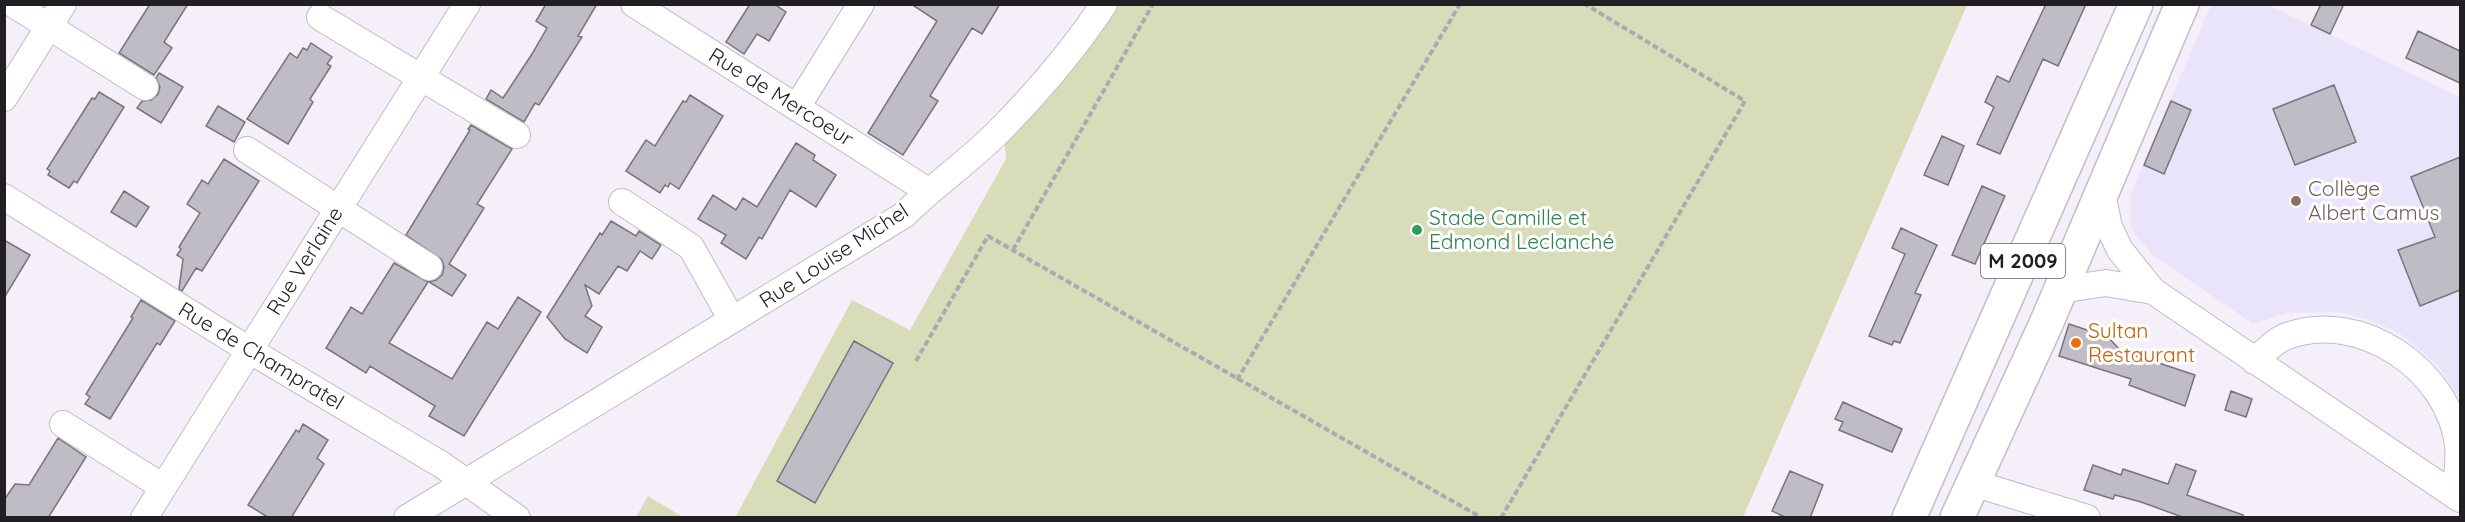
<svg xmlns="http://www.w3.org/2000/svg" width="2465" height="522" viewBox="0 0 2465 522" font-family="Quicksand,sans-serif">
  <rect width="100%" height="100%" fill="#f4eff9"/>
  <path fill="#e9e4fa" d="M2211,5H2268L2460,97V400L2438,365L2399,333L2372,321L2340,312L2286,313L2253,324L2154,256L2136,236L2131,224V193Z"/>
  <path fill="#d9dcb9" d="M1104,5H1967L1743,517L735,518L852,300L910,330L1006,159L1003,128Z
    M648,496L683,517H636Z"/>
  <path fill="#c0bcc6" stroke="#77747c" stroke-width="1.5" d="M150,4H188L164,42L172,48L154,75L119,53Z
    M546,4H597L578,36L582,37L539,105L535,103L524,122L486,99L491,90L503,98L532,54L547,28L536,21Z
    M750,4H774L786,12L769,41L757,34L744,54L726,42Z
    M911,4H1000L982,34L972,28L930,96L938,101L903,155L868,133L937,21Z
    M2046,4H2086L2058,66L2043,59L2000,154L1977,144L1994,107L1985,102L1997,76L2009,82Z
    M2321,4H2344L2330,34L2311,25Z
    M2418,31L2460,51V83L2406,58Z
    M311,43L332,57L327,64L331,66L310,99L313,102L288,144L247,119L290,53L297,58L303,48L307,50Z
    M159,73L183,87L161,123L137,108L142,101L151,100L158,94L160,87L156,78Z
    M2334,85L2356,142L2295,165L2273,109Z
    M99,92L124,107L77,183L74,181L69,188L48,175L50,171L47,169L92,98L95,99Z
    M690,95L723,116L679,189L670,183L668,187L665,185L660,193L626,171L646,140L655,146L683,101L686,102Z
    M2171,101L2191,110L2164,174L2144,165Z
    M218,106L245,122L234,142L206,126Z
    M471,125L512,149L477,204L484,208L449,264L466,275L452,296L429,282L436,280L442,275L444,267L442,260L406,235L470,130L468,129Z
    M1942,136L1964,146L1948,185L1924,175Z
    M796,143L815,155L813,160L836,175L816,207L790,190L762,239L759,237L746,259L721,243L726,235L698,219L713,195L736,210L743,198L757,207Z
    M2460,157V290L2420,306L2398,250L2435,237L2411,177Z
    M224,159L259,181L202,271L196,268L182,291L179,289L183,259L177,255L181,249L179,247L200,213L187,204L202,180L208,184Z
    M1982,186L2005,196L1975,264L1952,255Z
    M124,191L149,207L136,227L111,212Z
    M611,221L636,236L639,231L661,245L652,259L640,251L627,271L618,266L599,294L585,285L592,306L585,316L602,327L587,353L565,339L547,317L600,233L602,235Z
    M1901,228L1937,245L1915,293L1921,295L1900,343L1894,341L1892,345L1869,336L1905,254L1892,248Z
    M4,240L30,255L4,298Z
    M394,263L428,282L389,343L452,379L487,322L498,329L518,297L541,312L464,436L429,416L435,406L370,366L366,373L326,348L351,307L362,314Z
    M141,300L175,321L160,345L157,343L110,419L85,404L90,397L86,394L133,318L131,317Z
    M2069,324L2108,337L2120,350L2195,375L2185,406L2129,385L2131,379L2059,356Z
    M854,341L893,363L815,503L777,481Z
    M2231,391L2252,399L2246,417L2225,410Z
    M1843,402L1902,429L1892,452L1839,430L1843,422L1835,419Z
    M303,424L328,440L317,458L324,464L291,518H269L248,505L296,430L299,432Z
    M58,438L86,457L48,518H4V500L15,484L29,485Z
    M2176,464L2196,471L2187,495L2243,515L2242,518H2185L2141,502L2115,495L2113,499L2084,490L2093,465L2121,475L2123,469L2168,484Z
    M1790,471L1823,485L1810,518H1787L1772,511Z"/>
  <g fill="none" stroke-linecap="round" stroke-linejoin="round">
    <defs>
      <path id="minor" d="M13,4L145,87
        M634,4L928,191
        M320,17L517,135
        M4,98L63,4
        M797,107L861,4
        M247,150L429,267
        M2102,193L2109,227L2120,250L2153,291L2460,499
        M4,197L249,350L442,465L517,518
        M622,202L691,247L732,320
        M2060,290L2106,283L2153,291
        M2254,361C2264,353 2275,340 2287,336C2360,309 2449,370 2458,445C2460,461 2456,480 2455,496
        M63,424L163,487
        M1973,483L2087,518
        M144,518L467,4
        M407,518L904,215C935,184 974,158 1004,126C1040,89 1075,48 1104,4"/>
      <path id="major" d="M1909,518L2136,4
        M1957,518L2046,324L2182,4"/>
    </defs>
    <use href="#minor" stroke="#c0bdc6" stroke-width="28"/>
    <use href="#major" stroke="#c0bdc6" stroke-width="36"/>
    <path stroke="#ada9b1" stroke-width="4" stroke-dasharray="6 3" stroke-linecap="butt" d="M1013,250L1153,4
      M916,361L988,236L1482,518
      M1237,380L1460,4
      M1501,518L1745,101L1585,4"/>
    <use href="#minor" stroke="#fff" stroke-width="26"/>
    <use href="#major" stroke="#fff" stroke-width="33"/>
  </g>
  <circle fill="#8d6e63" stroke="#fff" stroke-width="2" cx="2296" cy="201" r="6"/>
  <circle fill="#2e9e5b" stroke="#fff" stroke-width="2" cx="1417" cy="230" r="6"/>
  <circle fill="#e8710a" stroke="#fff" stroke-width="2" cx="2076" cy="343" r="6"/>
  <g text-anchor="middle" stroke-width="6" stroke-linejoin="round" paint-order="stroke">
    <rect fill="#fff" stroke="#646265" stroke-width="1.5" x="1981" y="244" width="84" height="34" rx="4.5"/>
    <g font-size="20" font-weight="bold" fill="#211f23">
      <text x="2023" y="268">M 2009</text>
    </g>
    <g font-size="21" fill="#211f23" stroke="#fff">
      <text transform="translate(781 97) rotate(32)" y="7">Rue de Mercoeur</text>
      <text transform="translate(834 256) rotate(-33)" y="7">Rue Louise Michel</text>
      <text transform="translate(305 261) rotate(-58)" y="7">Rue Verlaine</text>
      <text transform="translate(261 356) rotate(31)" y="7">Rue de Champratel</text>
    </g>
    <g font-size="21" fill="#785e54" stroke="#fff" text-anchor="start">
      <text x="2308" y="196">Collège<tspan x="2308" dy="24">Albert Camus</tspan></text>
    </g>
    <g font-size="21" fill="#27864d" stroke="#fff" text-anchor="start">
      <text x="1429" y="225">Stade Camille et<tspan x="1429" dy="24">Edmond Leclanché</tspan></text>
    </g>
    <g font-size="21" fill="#c56008" stroke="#fff" text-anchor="start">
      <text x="2088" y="338">Sultan<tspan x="2088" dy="24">Restaurant</tspan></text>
    </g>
  </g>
  <rect width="2465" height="522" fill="none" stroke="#211f23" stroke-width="12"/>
</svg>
